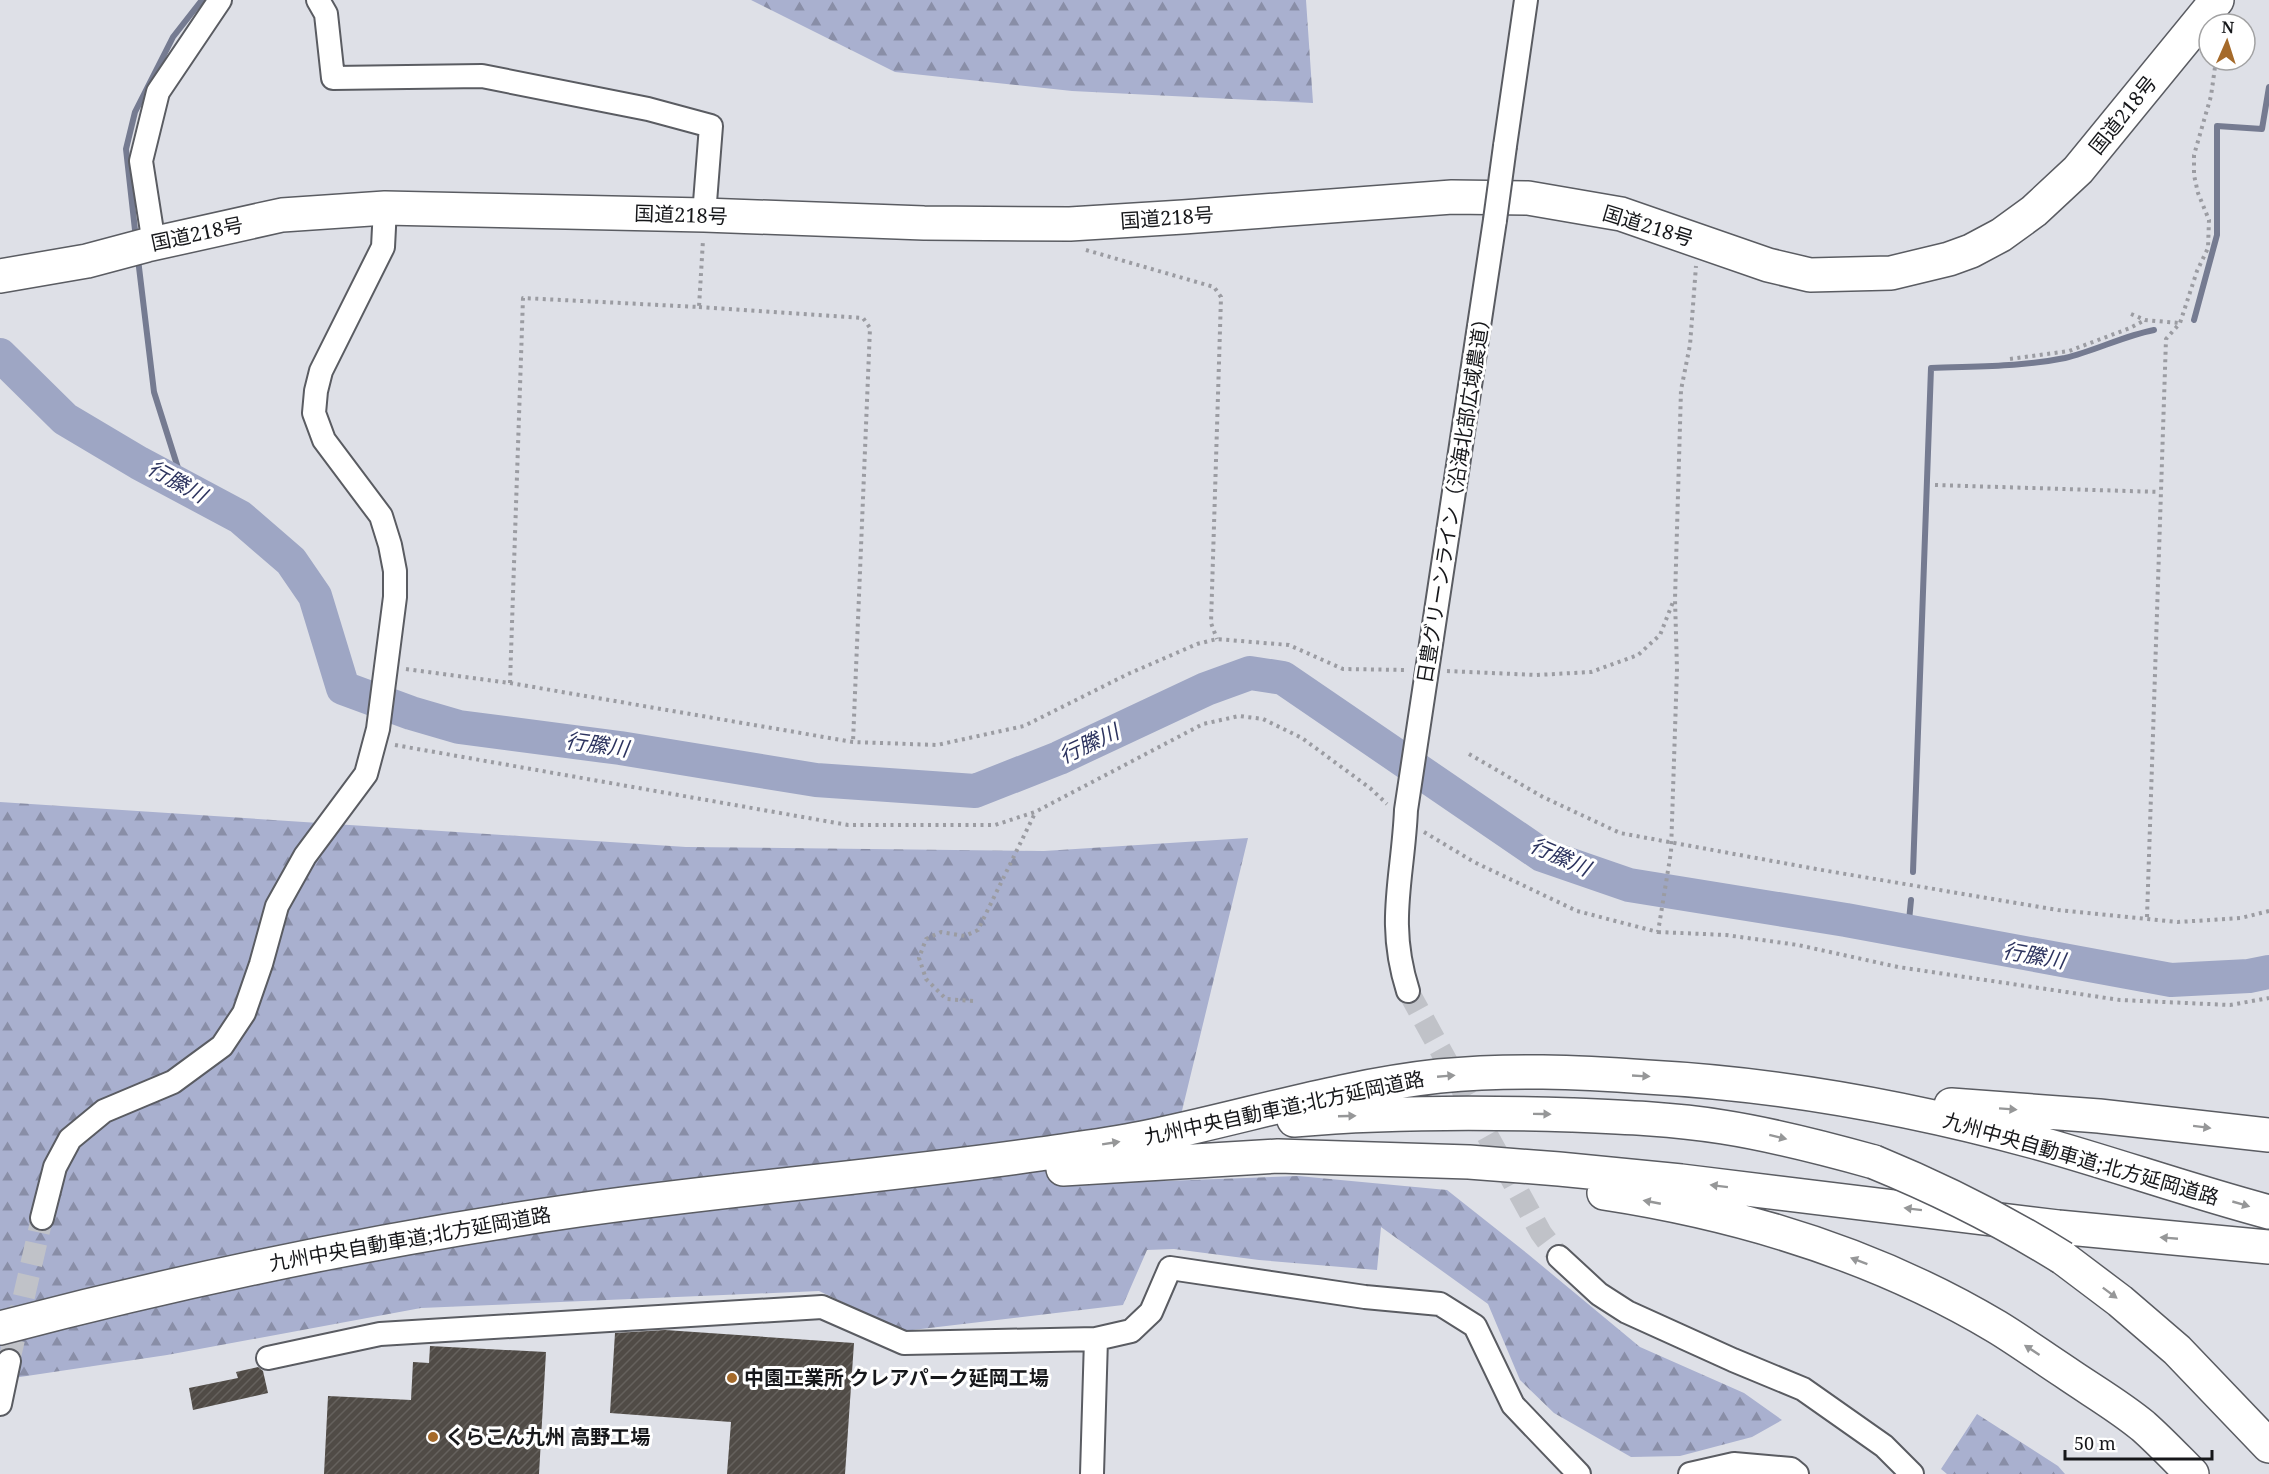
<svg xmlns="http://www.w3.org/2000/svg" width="2269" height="1474" viewBox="0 0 2269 1474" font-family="'Noto Serif','Noto Sans JP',serif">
  <defs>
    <pattern id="forest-firs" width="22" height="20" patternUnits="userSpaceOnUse" patternTransform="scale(1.5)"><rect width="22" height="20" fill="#a9b0cf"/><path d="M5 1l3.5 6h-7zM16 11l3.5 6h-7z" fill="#898ea7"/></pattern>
    <pattern id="building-hatch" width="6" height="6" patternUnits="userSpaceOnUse" patternTransform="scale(1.5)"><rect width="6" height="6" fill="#504b46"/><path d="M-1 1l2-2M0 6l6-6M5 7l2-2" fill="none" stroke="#65615d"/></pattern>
  </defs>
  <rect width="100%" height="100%" fill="#dee0e7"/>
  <path fill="url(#forest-firs)" d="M751,0H1306L1313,103L1072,91L895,72Z
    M0,802L686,847L1044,851L1248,838L1165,1181L1298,1176L1447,1190L1529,1255L1640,1347L1744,1393L1782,1420L1752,1437L1680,1456L1631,1457L1554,1413L1520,1380L1488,1304L1381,1227L1377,1270L1259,1260L1174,1249L1147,1250L1123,1305L904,1331L819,1291L421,1308L167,1355L0,1380Z
    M1977,1414L2058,1466L2065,1474H1947L1941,1469Z"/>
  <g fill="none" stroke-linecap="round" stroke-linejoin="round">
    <path stroke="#757b91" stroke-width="6" d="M136,239L126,149L135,112L173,37L202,0
      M138,259L154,392L184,487
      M2194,320L2217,235V126L2262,129L2269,87
      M1913,872L1931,368C1975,366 2021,367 2065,358C2095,351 2123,336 2154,330
      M1908,931L1911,900"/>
    <path stroke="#9ea6c4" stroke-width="34" d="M0,355L65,419L139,463L240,517L291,561L315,596L343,688L411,713L459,727L620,748L816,780L975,791L1059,758L1206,689L1250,673L1283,678L1542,855L1629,885L1846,920L2171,980L2249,976L2269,972"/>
  </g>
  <path fill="url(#building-hatch)" d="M665,1330L854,1343L845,1474H727L731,1422L610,1413L615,1333Z
    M430,1346L546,1352L539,1474H324L328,1396L411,1400L413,1362L429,1363Z
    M258,1367L263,1371L268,1393L193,1410L189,1388L238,1378L236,1372Z"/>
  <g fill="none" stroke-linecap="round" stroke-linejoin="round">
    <path stroke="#c0c2c8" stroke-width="22" stroke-dasharray="22 11" stroke-linecap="butt" d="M1408,991L1541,1233L1559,1257
      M9,1361L42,1218"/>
    <defs>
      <path id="minor" d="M318,0L326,14L333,78L482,76L648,109L711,126L704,215
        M1505,146L1526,0
        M154,244L141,161L158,92L220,0
        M1408,991C1386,922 1403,879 1406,810L1495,220
        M42,1218L55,1167L70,1139L104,1111L173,1082L222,1046L244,1013L261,964L277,906L305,856L366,774L378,729L395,597V571L390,545L381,516L324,440L314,413L316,391L321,371L383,247L385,208
        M1559,1257L1599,1294L1627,1312L1733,1360L1803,1389L1884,1446L1912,1474
        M268,1358L380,1334L822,1307L904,1343L1096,1339L1131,1331L1151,1312L1170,1268L1365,1297L1440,1304L1475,1326L1513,1405L1579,1474
        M0,1404L9,1361
        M1092,1474L1096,1339
        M1690,1474L1734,1464L1791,1469L1797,1474"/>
      <path id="highway" d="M0,276L87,261L147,245L282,215L385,208L704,215L924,223L1070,224L1183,217L1452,197L1528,198L1621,214L1768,265L1810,275L1891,273L1949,259L1971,251L2001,235L2034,211L2078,170L2217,0
        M1951,1105L2099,1116L2269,1135
        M1294,1120C1386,1112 1480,1112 1572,1115C1622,1117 1673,1119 1723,1127C1774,1135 1824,1148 1874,1162
        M1063,1169L1278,1156L1469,1162L1559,1169L1681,1181L2058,1227L2269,1247
        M1604,1193C1741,1214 1878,1256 1997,1327C2020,1341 2042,1357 2065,1372C2091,1390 2119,1406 2143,1426C2160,1441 2176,1458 2192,1474
        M2063,1258L2120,1301L2177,1350L2269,1446
        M0,1328C191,1278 384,1238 579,1210C733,1188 887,1176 1040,1154C1075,1149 1109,1145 1143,1138C1242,1118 1338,1087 1439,1076C1508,1069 1578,1072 1647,1077C1777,1084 1910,1108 2035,1142C2114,1164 2190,1191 2269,1212"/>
    </defs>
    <use href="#minor" stroke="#5a5c62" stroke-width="26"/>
    <use href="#highway" stroke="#5a5c62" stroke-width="36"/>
    <path stroke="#9b9ca2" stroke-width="4" stroke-dasharray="3 4.5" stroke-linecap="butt" d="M1086,250L1214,287L1221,297L1211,623L1217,639
      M699,307L863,318L870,328L853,742
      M2131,314L2145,320L2179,323
      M2010,359L2069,351L2130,328L2145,320
      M1935,485L2160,492
      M406,669L510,683L853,742L937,745L1024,726L1128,674L1197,644L1217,639L1289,645L1343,669L1406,670
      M1447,671L1536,675L1591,672L1638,655L1660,635L1673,602
      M510,683L523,298L699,307L703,240
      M395,745L848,825H995L1035,812L1203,724L1239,716L1263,719L1302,738L1370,788L1387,804
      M1469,754L1543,797L1620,833L1816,869L2058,910L2178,922L2241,918L2269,911
      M1424,832L1474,862L1577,911L1658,932L1671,852L1677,669L1675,599L1681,390L1690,345L1696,266
      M2147,917L2166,339L2180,323L2197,271L2208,248L2209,220L2198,193L2194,175V155L2211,96L2216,60
      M1658,932L1726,935L1798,945L1898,967L2120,1000L2230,1005L2269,998
      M973,1001L946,999L926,979L919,958L926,939L941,932L965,936L978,930L1035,813"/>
    <use href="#minor" stroke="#fff" stroke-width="22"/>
    <use href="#highway" stroke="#fff" stroke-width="33"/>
    <defs>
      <path id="minor-bridge" d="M1495,220L1505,146"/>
      <path id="highway-bridge" d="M1874,1162C1940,1189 2002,1220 2063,1258"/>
    </defs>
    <use href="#minor-bridge" stroke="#5a5c62" stroke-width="26" stroke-linecap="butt"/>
    <use href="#highway-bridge" stroke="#5a5c62" stroke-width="36" stroke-linecap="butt"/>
    <use href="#minor-bridge" stroke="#fff" stroke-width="22"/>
    <use href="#highway-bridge" stroke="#fff" stroke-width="33"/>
  </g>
  <defs><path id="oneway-solid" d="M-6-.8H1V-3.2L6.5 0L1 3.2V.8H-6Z" transform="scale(1.5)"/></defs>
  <g fill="#969798">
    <use href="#oneway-solid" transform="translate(1446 1076) rotate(-5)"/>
    <use href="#oneway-solid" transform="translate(1641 1076) rotate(3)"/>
    <use href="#oneway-solid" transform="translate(2008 1109) rotate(4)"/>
    <use href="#oneway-solid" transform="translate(1542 1114) rotate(1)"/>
    <use href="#oneway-solid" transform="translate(1347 1116) rotate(-2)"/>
    <use href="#oneway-solid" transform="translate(2202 1127) rotate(7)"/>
    <use href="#oneway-solid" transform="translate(1778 1137) rotate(14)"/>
    <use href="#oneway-solid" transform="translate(1111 1143) rotate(-9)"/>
    <use href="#oneway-solid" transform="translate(1719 1186) rotate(-173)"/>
    <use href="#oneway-solid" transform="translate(1652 1202) rotate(-169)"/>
    <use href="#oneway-solid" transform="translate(2241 1204) rotate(16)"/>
    <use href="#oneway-solid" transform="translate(1913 1209) rotate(-173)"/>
    <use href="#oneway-solid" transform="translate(2169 1238) rotate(-175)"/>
    <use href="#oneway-solid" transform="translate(1859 1261) rotate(-159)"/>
    <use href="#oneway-solid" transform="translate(2110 1293) rotate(37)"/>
    <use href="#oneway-solid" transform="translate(2032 1350) rotate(-147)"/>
  </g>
  <g fill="#a56a2a" stroke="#fff" stroke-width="2">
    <circle cx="732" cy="1378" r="6"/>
    <circle cx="433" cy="1437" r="6"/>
  </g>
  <g text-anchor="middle" stroke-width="6" stroke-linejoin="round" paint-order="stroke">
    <g font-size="20" fill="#16171a" stroke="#fff">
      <text transform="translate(2123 115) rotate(-51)" y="7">国道218号</text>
      <text transform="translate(681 215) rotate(2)" y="7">国道218号</text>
      <text transform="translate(1167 218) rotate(-4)" y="7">国道218号</text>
      <text transform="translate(1648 226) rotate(17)" y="7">国道218号</text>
      <text transform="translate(197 234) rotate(-12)" y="7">国道218号</text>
      <text transform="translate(1454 496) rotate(-81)" y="7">日豊グリーンライン（沿海北部広域農道）</text>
      <text transform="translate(1284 1108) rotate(-12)" y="7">九州中央自動車道;北方延岡道路</text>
      <text transform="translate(2081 1159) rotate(16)" y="7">九州中央自動車道;北方延岡道路</text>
      <text transform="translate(410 1239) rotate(-10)" y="7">九州中央自動車道;北方延岡道路</text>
    </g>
    <g font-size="20" font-weight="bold" fill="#16171a" stroke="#fff" text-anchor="start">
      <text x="744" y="1385">中園工業所 クレアパーク延岡工場</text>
      <text x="445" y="1444">くらこん九州 高野工場</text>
    </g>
    <g font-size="21" font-style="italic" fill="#2d345f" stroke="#fff">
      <text transform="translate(177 482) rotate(29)" y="7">行縢川</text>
      <text transform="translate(1089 744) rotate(-25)" y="7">行縢川</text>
      <text transform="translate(597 745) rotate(8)" y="7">行縢川</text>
      <text transform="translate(1560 857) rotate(24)" y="7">行縢川</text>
      <text transform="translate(2034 956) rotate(10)" y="7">行縢川</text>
    </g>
  </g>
  <g transform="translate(2227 42) rotate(3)"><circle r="28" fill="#ffffff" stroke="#a2a2a3" stroke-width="1.5"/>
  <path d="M0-4.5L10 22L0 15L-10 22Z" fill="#a56a2a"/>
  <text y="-9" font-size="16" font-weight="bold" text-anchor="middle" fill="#16171a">N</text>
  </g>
  <path d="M2065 1450v9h147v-9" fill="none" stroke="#16171a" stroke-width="3"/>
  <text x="2074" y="1450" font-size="18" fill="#16171a" stroke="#ffffff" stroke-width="4.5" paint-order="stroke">50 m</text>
</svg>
